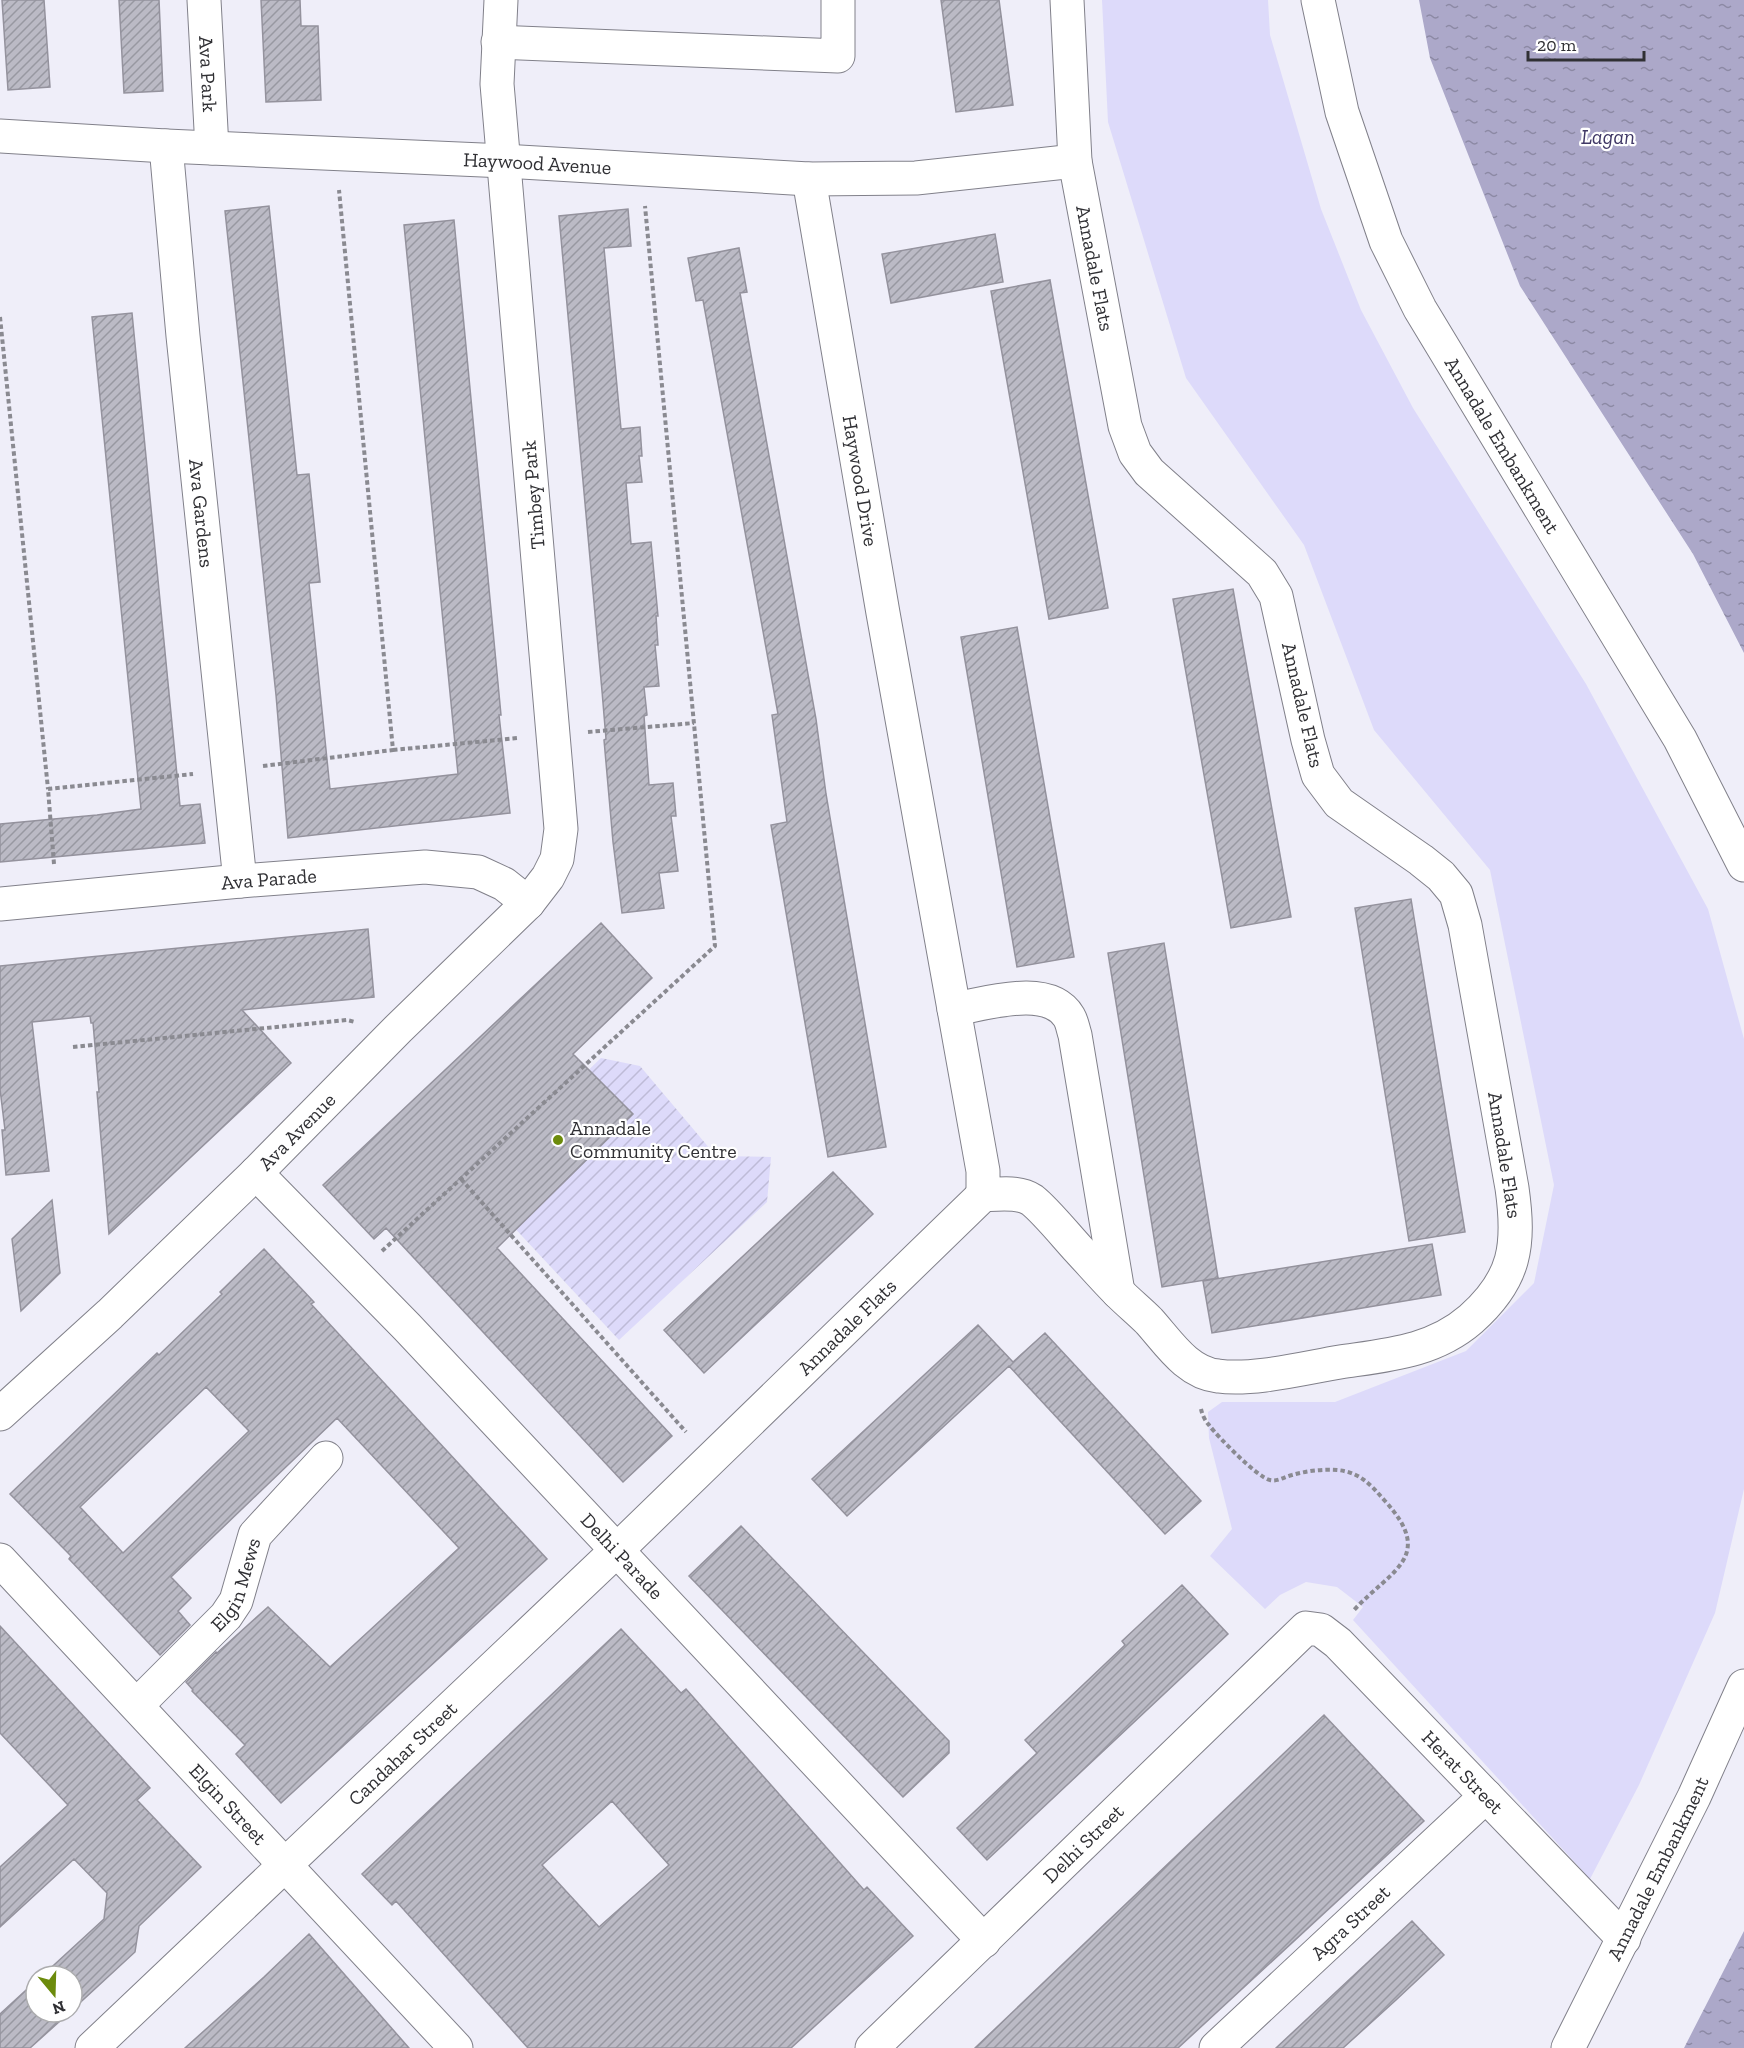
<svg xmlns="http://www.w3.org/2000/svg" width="1744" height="2048" viewBox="0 0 1744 2048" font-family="'Zilla Slab',serif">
  <defs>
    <pattern id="garden-furrows" width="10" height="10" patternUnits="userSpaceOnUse" patternTransform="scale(1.5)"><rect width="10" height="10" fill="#dddafa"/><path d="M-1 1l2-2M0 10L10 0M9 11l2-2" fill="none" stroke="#bebbd7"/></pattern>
    <pattern id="water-ripples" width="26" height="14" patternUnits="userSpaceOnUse" patternTransform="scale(1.5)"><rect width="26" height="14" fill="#aca8c9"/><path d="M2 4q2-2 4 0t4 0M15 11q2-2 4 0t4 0" fill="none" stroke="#8c89a4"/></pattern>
    <pattern id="building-hatch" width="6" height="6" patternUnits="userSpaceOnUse" patternTransform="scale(1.5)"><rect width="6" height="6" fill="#bbbac5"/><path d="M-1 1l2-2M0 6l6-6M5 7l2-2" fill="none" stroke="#9898a1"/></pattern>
  </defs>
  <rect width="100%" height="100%" fill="#efeef9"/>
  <path fill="#dddafa" d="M1102,0H1268L1270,35L1321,209L1361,310L1413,408L1586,684L1708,909L1744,1039V1489L1715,1613L1639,1785L1590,1879L1353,1620L1363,1607L1337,1587L1306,1582L1280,1595L1265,1609L1210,1556L1232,1529L1209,1438L1208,1412L1222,1402H1335L1466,1351L1534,1283L1554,1185L1490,870L1374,730L1304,545L1186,378L1108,122Z"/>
  <path fill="url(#garden-furrows)" d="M601,1058L640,1066L716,1156L771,1157L767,1202L619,1340L481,1192L477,1177Z"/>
  <path fill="url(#water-ripples)" d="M1419,0H1744V653L1693,554L1520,286L1430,58Z
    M1744,1931V2048H1684Z"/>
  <path fill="url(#building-hatch)" stroke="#94929d" stroke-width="1.5" fill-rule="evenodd" d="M2,0H44L50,87L8,90Z
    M119,0H159L163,91L124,93Z
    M261,0H300L301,26H318L321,100L266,102Z
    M941,0H999L1013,105L956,112Z
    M269,206L297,475L309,474L320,582L309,583L330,789L458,774L404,225L454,220L501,715H499L510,813L288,838L276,695L225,211Z
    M628,209L631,246L604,248L621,429L640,427L642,456H639L642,482L626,483L631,544L651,542L658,616H656L658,645H655L659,686L644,687L647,715L644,716L649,785L673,783L676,816H671L678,871L659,873L664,908L622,913L613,842L604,740L606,739L602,691L559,216Z
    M995,234L1003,282L891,303L882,254Z
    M739,248L747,292L740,293L816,719L826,794L886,1147L828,1157L771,825L787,822L772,715L778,714L703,300L696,301L688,258Z
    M1050,280L1108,608L1049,619L991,291Z
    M132,313L180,806L200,804L205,843L0,862V824L97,815L141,809L92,317Z
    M1233,589L1291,917L1231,928L1173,599Z
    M1017,627L1074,957L1017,967L961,637Z
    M1411,899L1465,1232L1409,1241L1355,908Z
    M601,923L652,978L573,1054L633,1114L497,1248L672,1436L623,1482L386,1228L374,1239L323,1185Z
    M368,929L374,997L242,1010L291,1063L109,1234L97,1092H99L93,1023H91L90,1016L32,1022L49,1171L6,1175L2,1130H5L0,1089V966Z
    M1164,943L1218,1278L1162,1287L1108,953Z
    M833,1172L873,1214L704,1373L664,1330Z
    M52,1200L60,1273L21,1311L12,1239Z
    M1432,1244L1441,1295L1212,1333L1203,1281Z
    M264,1249L314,1302L311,1304L547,1559L281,1803L236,1754L245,1745L192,1691L193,1690L186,1682L216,1652L217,1653L268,1607L330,1667L459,1548L337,1418L171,1577L191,1598L178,1611L190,1625L160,1655L69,1559L71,1556L10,1494L157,1353L159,1355L222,1294L220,1292ZM206,1387L249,1431L123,1553L80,1507Z
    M978,1325L1013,1362L1045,1333L1201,1501L1165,1534L1009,1366L847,1516L812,1479Z
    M741,1526L949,1741V1753L903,1797L689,1576Z
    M1182,1585L1228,1634L987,1860L957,1828L1037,1753L1025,1740L1125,1645L1122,1641Z
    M0,1626L150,1788L137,1800L201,1867L139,1926L135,1952L72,2010V1976H42L104,1919L107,1893L74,1859L0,1927V1867L68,1805L0,1733Z
    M621,1629L681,1693L686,1689L864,1890L867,1887L913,1936L791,2048H528L396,1901L392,1905L362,1874ZM612,1801L669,1865L599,1927L542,1865Z
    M1324,1715L1424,1821L1178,2048H975Z
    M1412,1921L1444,1955L1396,2000L1343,2048H1276Z
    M309,1934L409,2048H185L264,1977Z
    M36,1981V2012H70L30,2048H0V2014Z"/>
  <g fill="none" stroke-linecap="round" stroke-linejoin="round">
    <defs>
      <g id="minor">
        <path id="s1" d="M204,0L212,148"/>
        <path id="s2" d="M1318,0L1342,112L1386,241L1420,309L1680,739L1744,865"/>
        <path d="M498,42L838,56V0"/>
        <path id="s3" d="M0,136L166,146L505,161L809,179L916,178L1075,161"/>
        <path id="s4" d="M166,146L183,336L240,881"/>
        <path id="s5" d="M809,179L883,613L983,1171V1195C998,1194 1019,1191 1032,1200C1046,1211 1066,1236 1079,1250C1092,1264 1105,1279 1119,1293C1129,1303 1139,1311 1149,1321C1168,1342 1187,1373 1218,1376C1253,1381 1304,1368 1340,1362C1387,1355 1433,1352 1471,1319C1516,1279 1520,1245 1512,1188L1465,925L1456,894L1441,876L1421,860L1339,803L1318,775L1308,740L1276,596L1262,573L1149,472L1135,453L1125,426L1075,161L1067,0"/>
        <path id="s6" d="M0,904L240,881L425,867L478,872L504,884L528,903"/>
        <path d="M954,1009C985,1004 1049,983 1069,1017C1072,1022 1073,1029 1075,1035L1118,1292"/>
        <path id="s7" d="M256,1173L407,1327L984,1941"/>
        <path id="s8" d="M0,1414L110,1314L256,1173L398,1029L528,903L548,877L557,859L561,829L557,781L497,84L501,0"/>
        <path id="s9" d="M0,1560L456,2048"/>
        <path id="s10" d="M137,1705L226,1616L236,1601L255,1535L326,1458"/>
        <path id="s11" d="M92,2048L617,1550L983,1195"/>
        <path id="s12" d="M872,2048L1306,1628L1321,1630L1338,1643L1624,1939"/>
        <path id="s13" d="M1216,2048L1486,1796"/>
        <path id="s14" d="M1568,2048L1694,1797L1744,1686"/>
      </g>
    </defs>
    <use href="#minor" stroke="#81808a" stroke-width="35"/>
    <path stroke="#8a8a91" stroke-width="4" stroke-dasharray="4.5 3" stroke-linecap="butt" d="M0,317L48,789
      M588,732L694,723
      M393,750L518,738
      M263,766L393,750L339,190
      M54,864L48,789L193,774
      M73,1047L347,1020L355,1022
      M461,1179L686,1432
      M382,1251L715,946L645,206
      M1201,1409C1202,1414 1205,1421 1209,1425C1217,1436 1258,1478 1270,1480C1277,1482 1284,1477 1292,1475C1306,1471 1322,1469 1337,1470C1360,1472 1371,1485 1385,1501C1436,1557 1391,1570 1354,1610"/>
    <use href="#minor" stroke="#fff" stroke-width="33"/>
  </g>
  <circle fill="#6c8b0c" stroke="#fff" stroke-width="2" cx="558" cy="1140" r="6"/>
  <g text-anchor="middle" stroke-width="4.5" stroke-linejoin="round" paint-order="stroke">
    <g font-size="20" fill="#303034" stroke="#fff">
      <text dy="7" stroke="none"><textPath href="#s1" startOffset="74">Ava Park</textPath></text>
      <text dy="7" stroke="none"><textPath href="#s3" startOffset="538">Haywood Avenue</textPath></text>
      <text transform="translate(1095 268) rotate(79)" y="7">Annadale Flats</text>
      <text dy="7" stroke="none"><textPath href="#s2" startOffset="486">Annadale Embankment</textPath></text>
      <text dy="7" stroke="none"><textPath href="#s5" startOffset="306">Haywood Drive</textPath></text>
      <text transform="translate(533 495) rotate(-95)" y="7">Timbey Park</text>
      <text dy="7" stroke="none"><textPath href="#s4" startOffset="369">Ava Gardens</textPath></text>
      <text transform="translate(1303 705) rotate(77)" y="7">Annadale Flats</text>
      <text dy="7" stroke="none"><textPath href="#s6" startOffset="270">Ava Parade</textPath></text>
      <text dy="7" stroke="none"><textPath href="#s8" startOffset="410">Ava Avenue</textPath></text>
      <text transform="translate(1505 1155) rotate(81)" y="7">Annadale Flats</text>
      <text dy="7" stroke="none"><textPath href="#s11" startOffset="1044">Annadale Flats</textPath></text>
      <text dy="7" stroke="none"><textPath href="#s7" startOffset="530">Delhi Parade</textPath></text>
      <text dy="7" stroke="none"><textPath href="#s10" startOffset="159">Elgin Mews</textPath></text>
      <text dy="7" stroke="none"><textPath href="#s11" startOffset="428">Candahar Street</textPath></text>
      <text dy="7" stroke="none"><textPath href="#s12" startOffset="820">Herat Street</textPath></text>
      <text dy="7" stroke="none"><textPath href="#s9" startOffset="334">Elgin Street</textPath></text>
      <text dy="7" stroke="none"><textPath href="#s12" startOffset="294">Delhi Street</textPath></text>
      <text dy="7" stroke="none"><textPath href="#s14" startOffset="201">Annadale Embankment</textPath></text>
      <text dy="7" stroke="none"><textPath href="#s13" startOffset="184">Agra Street</textPath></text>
    </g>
    <g font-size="20" fill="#303034" stroke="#fff" text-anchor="start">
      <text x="570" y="1135">Annadale<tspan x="570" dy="23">Community Centre</tspan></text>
    </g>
    <g font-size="21" font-style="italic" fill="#403866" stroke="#fff">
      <text x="1608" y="144">Lagan</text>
    </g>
  </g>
  <g transform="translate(54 1994) rotate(161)"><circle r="28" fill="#ffffff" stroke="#acacae" stroke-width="1.5"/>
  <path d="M0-4.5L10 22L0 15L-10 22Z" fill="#6c8b0c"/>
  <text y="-9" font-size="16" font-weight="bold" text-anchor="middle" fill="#303034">N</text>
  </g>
  <path d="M1528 51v9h116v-9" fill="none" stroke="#303034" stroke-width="3"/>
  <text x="1537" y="51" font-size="18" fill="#303034" stroke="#ffffff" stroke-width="4.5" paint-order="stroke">20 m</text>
</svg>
